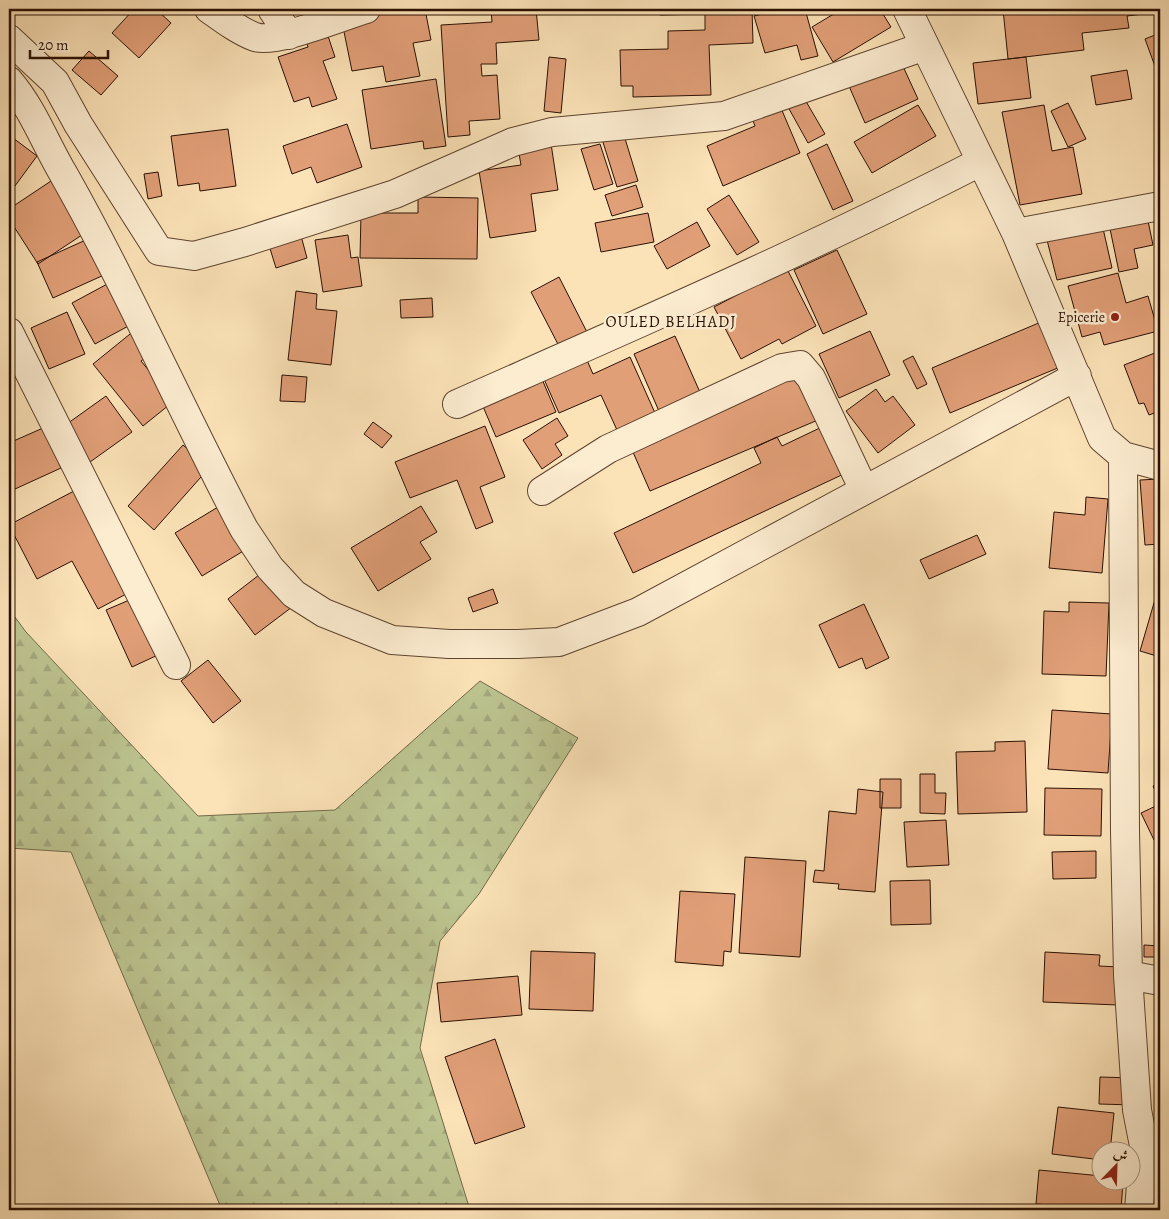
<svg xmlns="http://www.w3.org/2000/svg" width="1169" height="1219" viewBox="0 0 1169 1219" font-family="Alegreya,Amiri,serif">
  <defs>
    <pattern id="forest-firs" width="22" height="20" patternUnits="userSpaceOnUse" patternTransform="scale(1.25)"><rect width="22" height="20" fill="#bcc490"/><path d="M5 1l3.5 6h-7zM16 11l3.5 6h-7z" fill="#a2a77b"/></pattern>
  </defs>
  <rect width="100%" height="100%" fill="#fbe2b7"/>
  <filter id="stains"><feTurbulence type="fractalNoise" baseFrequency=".004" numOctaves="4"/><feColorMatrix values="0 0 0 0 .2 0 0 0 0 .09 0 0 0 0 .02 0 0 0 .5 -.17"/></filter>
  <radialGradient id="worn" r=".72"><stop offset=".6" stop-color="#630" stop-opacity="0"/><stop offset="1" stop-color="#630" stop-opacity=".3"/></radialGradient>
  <path fill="url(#forest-firs)" stroke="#736a49" d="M9,609L26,632L198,816L335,810L480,681L578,738L479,894L440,941L420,1048L470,1210H222L71,852L9,848Z"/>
  <path fill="#e19f78" stroke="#2a1002" d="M134,9H160L158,11L171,23L139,58L112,33Z
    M373,9H425L431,40L413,43L420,76L386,82L383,66L352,71L342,22Z
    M491,9H536L539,40L496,43L497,64H481L482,76L497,75L500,119L469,121L470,135L448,137L441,25L492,22Z
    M659,9H752L753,43L709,45L711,95L633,97V86H621L620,50L668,49V31L705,30V14L660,15Z
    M782,9H805L818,56L801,60L797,45L765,53L754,16Z
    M842,9H892L883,14L891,27L833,62L812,27Z
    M1003,9H1160V12L1127,16L1129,28L1082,33L1084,50L1008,59Z
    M325,27L335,57L323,61L337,99L312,107L309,97L294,102L278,57L308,47L304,35Z
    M1160,33V80L1145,39Z
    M89,51L118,76L101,95L72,70Z
    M549,57L566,59L561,113L544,111Z
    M1026,57L1031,98L978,104L973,63Z
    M901,62L918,99L865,123L849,86Z
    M1127,70L1132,99L1096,105L1091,76Z
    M436,79L446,146L424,149L423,141L371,149L362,90Z
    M804,98L825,134L808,143L788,107Z
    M778,101L800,153L723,186L707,146L755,126L750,113Z
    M1068,103L1086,139L1068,147L1051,111Z
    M918,105L936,136L872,173L854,142Z
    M1044,105L1052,151L1073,147L1082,194L1020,205L1002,112Z
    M347,124L362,167L317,183L311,167L292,174L283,146Z
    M228,129L236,186L200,191L199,183L178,186L171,136Z
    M623,132L638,181L617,187L602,139Z
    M9,135L37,156L12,190L9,187Z
    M550,137L558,190L531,194L536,231L490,238L479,171L521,165L517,142Z
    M600,144L613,184L594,190L581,149Z
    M827,144L853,201L833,210L807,154Z
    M158,172L162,196L148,199L144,174Z
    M54,179L88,231L38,264L9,219V209Z
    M636,185L643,207L612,216L605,195Z
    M729,195L759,242L737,255L707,209Z
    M418,197L478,198L477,259L360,258L361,213H418Z
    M648,213L654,242L601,252L595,223Z
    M1147,216L1153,245L1134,249L1138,268L1119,272L1109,224Z
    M697,222L710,246L667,269L654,246Z
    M1102,224L1112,268L1057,280L1046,236Z
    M300,232L307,258L276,268L268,242Z
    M348,235L351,258L358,257L362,286L323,292L315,240Z
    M88,239L104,275L53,298L37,262Z
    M837,250L867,314L823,334L794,270Z
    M787,269L816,326L782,344L779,339L741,359L714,307Z
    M1118,273L1126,303L1148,296L1158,331L1104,345L1100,332L1082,337L1068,286Z
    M559,277L589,336L561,350L531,292Z
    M111,282L134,323L95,344L72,303Z
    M296,291L317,294L316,309L337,311L331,365L288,360Z
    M432,298L433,317L401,318L400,300Z
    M67,312L85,354L49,369L31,328Z
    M1041,322L1060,367L950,413L932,368Z
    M135,330L153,352L141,361L174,401L143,426L93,364Z
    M870,331L890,375L839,398L819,354Z
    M675,336L703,399L662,418L634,354Z
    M1160,351V411L1149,415L1144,403L1139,404L1124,365Z
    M913,356L927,384L917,389L903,361Z
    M630,357L655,413L617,430L601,395L559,413L543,377L586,358L593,374Z
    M797,371L818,420L650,491L629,443Z
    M539,372L556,412L496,437L479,397Z
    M282,375L307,377L305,402L280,401Z
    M876,389L885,402L893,396L915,425L878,453L846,411Z
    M106,396L132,432L90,462L64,426Z
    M557,418L568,436L555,444L562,455L542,469L523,440Z
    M373,422L392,436L382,448L364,434Z
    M826,425L848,472L633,573L614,533L761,463L754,448L777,437L782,446Z
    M485,426L505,477L480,487L493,522L476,529L457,480L410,498L395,462Z
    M43,428L61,468L15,489L9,475V443Z
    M183,445L209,468L154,530L128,506Z
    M1160,479V544L1145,545L1140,480Z
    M74,491L128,593L98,609L72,561L37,579L9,525Z
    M1086,497L1108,499L1102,573L1049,568L1054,512L1085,515Z
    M223,504L250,547L202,576L175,533Z
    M421,506L437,532L420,542L431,559L378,591L351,548Z
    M977,535L986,554L929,579L920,560Z
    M268,568L296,604L255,635L228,599Z
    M493,589L498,603L473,612L468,598Z
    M1156,596L1160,598V657L1140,651Z
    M134,598L160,654L132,667L106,610Z
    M1069,602L1109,603L1106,676L1042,674L1044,611L1069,612Z
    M864,604L889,658L866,669L862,658L839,668L819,625Z
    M208,660L241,701L213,723L181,681Z
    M1052,710L1112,714L1108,773L1048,769Z
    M1025,741L1027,812L958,814L956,752L995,751V742Z
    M920,774H935V793H946L945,814L920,813Z
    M880,779H901V808H880Z
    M1160,783V802L1153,786Z
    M1045,788L1102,789L1101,836L1044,835Z
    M858,789L883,792L875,892L838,889L839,884L813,882L815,870L824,871L829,811L856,814Z
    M1160,804V837L1154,840L1141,813Z
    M946,820L949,865L907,867L904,822Z
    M1096,851V878L1053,879L1052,852Z
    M745,857L806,861L800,957L739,953Z
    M930,880L931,924L891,925L890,881Z
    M680,891L735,894L731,952L724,951L723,966L675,962Z
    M1144,945L1160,946V957H1144Z
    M531,951L595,953L593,1011L529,1009Z
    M1045,952L1100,955L1099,966L1120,967L1118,1005L1043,1002Z
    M518,976L522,1015L441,1022L437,983Z
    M495,1039L525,1127L475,1144L445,1057Z
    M1100,1077L1134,1078V1105L1099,1104Z
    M1058,1107L1114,1113L1110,1152H1102V1160L1052,1154Z
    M1039,1170L1102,1176V1182H1123L1121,1210L1036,1204Z"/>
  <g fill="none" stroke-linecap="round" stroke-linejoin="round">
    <defs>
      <path id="minor" d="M209,9C223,19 239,31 255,37C276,44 342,16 366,9
        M272,9L289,35
        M907,9L1016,233L1102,438L1123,456L1160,466
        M9,39L55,82L78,124L159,251L194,256L245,242L395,194L513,142L552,132L724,116L925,46
        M9,81C33,109 45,143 64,175C129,290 182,412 244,529L270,568L294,594L324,613L392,640L449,644H518L559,642L638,612L1077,376
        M1016,233L1160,206
        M9,332L176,665
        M457,404C633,326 809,250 980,162
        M1123,456L1125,831L1128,975L1137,1110L1144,1146L1139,1210
        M542,491L608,449L782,368L800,365L811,378L864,490
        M1128,975L1160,981"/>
    </defs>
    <use href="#minor" stroke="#5e442f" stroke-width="30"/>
    <use href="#minor" stroke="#fcecd0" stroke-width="28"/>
  </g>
  <circle fill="#8f2418" stroke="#fcecd0" stroke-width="2" cx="1115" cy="317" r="5"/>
  <g text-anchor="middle" stroke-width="5" stroke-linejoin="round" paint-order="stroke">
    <g font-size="14" fill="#2a1002" stroke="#fcecd0" text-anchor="end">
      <text x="1105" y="322">Epicerie</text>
    </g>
    <g font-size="16" letter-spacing="1" fill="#2a1002" stroke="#fcecd0">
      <text x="671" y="327">OULED BELHADJ</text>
    </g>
  </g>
  <rect width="1169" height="1219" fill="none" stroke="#fbe2b7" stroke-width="30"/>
  <rect x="10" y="10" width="1149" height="1199" fill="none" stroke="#2a1002" stroke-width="2.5"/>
  <rect x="15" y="15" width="1139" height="1189" fill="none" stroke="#2a1002"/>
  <g transform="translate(1116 1166) rotate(23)"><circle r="24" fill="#fcecd0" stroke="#a8947e"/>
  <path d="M0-4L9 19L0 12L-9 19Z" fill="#8f2418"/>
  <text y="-8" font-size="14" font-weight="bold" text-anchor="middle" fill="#2a1002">ش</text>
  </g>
  <path d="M30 50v8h78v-8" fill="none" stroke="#2a1002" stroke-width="2.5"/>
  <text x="38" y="50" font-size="15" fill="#2a1002" stroke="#fcecd0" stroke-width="4" paint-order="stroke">20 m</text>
  <rect width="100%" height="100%" filter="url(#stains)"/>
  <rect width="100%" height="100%" fill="url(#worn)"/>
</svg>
